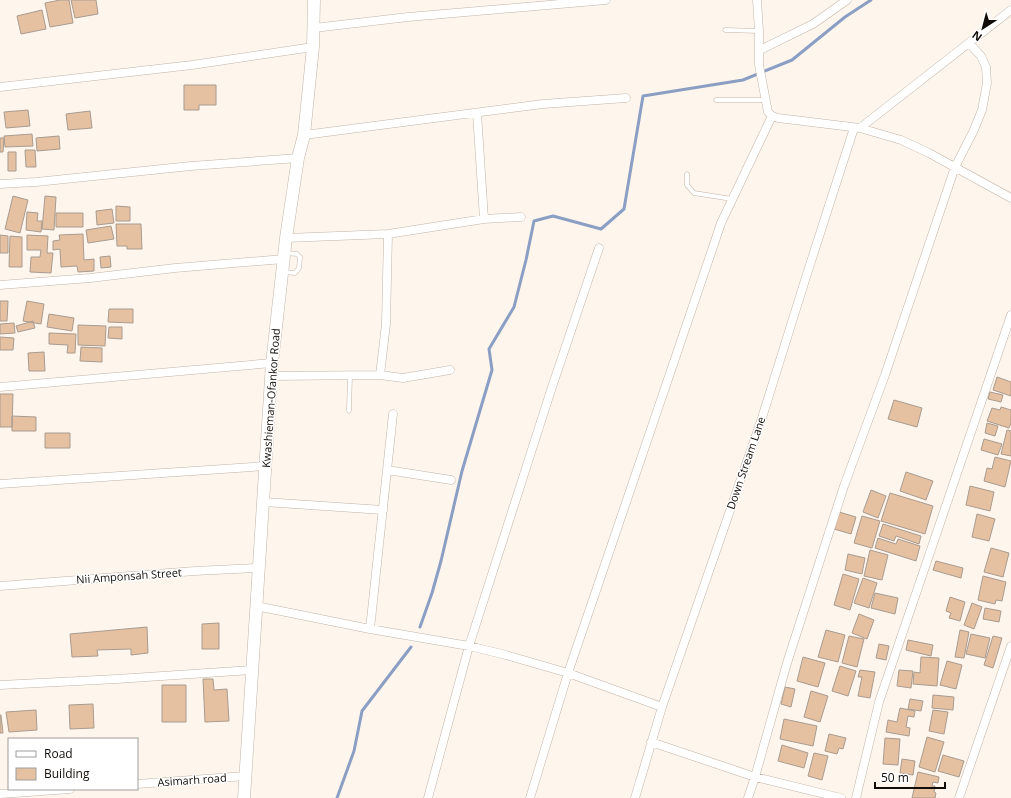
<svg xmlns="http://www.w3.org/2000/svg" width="1011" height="798" viewBox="0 0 1011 798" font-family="'Open Sans',sans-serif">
  <rect width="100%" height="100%" fill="#fef5ed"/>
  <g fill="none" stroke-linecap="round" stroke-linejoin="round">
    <path stroke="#8b9ec3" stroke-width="3" d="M420,627L432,593L441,561L462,471L492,370L489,349L514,307L526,260L534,221L553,216L601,229L624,209L643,96L743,80L792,60L845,17L871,0
      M337,798L354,751L362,711L411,647"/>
  </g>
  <path fill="#e5c1a2" stroke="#a99b8f" d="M60,0H69L73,23L50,27L45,3Z
    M71,0H96L98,14L75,18Z
    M42,10L46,29L21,34L17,16Z
    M184,85H216V105H199V110H184Z
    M28,110L30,126L6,128L4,112Z
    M90,111L92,128L68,130L66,114Z
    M32,134L33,146L5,147L4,136Z
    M59,136L60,149L37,151L36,138Z
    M0,138H4L3,152H0Z
    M25,150H35L36,167H26Z
    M8,152H16V171H8Z
    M13,196L28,200L20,233L5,229Z
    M45,196L56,197L54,230L42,229Z
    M116,206L130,207V221H116Z
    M112,209L114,223L97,225L96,211Z
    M27,212L38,213L37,221H42L41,232L26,230Z
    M56,213H83V227H56Z
    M116,224H141L142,249H127V246H117Z
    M111,226L114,239L88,243L86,230Z
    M83,234L84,260L94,259V271L78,272L77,266L61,267L60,249L53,250V241L60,240L59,235Z
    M0,235L8,236V253H0Z
    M27,235L48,236L47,253H53L51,273L30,272L31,257H40L41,250H27Z
    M10,236L22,237V267H9Z
    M110,256L111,267L101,268L100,257Z
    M0,301H8L7,321H0Z
    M27,301L44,304L41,324L23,321Z
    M109,309H133V323L108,322Z
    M49,314L74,318L72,331L47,327Z
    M33,321L35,328L18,332L16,326Z
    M14,323L15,333L0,334V324Z
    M78,325L106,326L105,346L78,345Z
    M109,327H122V339L108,338Z
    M49,333L76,334L75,353H67L68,345L49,344Z
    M0,337L14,338L13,350H0Z
    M81,347L102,348V362L80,361Z
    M44,352L45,371H29L28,353Z
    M997,377L1011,382V396L993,390Z
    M990,392L1003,395L1001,402L988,399Z
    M0,394H13L12,427H0Z
    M894,400L922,408L917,427L888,419Z
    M1001,407L1011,410V423L1009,428L987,421L992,408L1000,410Z
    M12,416L36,417V431H12Z
    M987,423L998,426L995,436L985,433Z
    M1007,430L1011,431V456L1001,454Z
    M45,433H70V448H45Z
    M984,439L1002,444L998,455L981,450Z
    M995,457L1011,461L1005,487L984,481L987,468L992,469Z
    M906,472L933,481L926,500L900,491Z
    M970,486L994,492L990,511L966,505Z
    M871,490L886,496L878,518L863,512Z
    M890,493L933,506L925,534L881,521Z
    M839,512L856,517L851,534L834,529Z
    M977,514L995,519L989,541L972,537Z
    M862,516L880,521L872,548L854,543Z
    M883,524L921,536L919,544L896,536L894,541L879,536Z
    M878,538L896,544L898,539L920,546L916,561L875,548Z
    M991,548L1009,553L1003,577L984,572Z
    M870,550L888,555L882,580L864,576Z
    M848,554L865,558L862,574L845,570Z
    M936,561L963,568L961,578L933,570Z
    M843,574L859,579L850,610L834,605Z
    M983,576L1006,582L1002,601L996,600L995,604L978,600Z
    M863,578L877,583L869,608L854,603Z
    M875,593L898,598L895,614L871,608Z
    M950,597L965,602L960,621L949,618L951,613L946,611Z
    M972,603L982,607L974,629L964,625Z
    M985,608L1001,611L999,622L983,619Z
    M859,614L874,620L867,639L852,633Z
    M219,623V649H202V624Z
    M147,627L148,653L131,655V649L97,650L98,656L72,657L70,634Z
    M826,630L845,635L838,662L818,657Z
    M960,630L969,632L964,658L955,657Z
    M971,634L990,638L985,658L966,654Z
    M849,636L864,639L857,667L842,663Z
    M993,636L1002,638L993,668L984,665Z
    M908,640L933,645L931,656L906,650Z
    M879,644L889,646L886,660L876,658Z
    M803,657L825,663L818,687L797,681Z
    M921,657L939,658L937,686L913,684L914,672L920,673Z
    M947,661L962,665L956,689L940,685Z
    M840,666L856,671L848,696L832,691Z
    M860,670L875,672L870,698L858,696L862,677H858Z
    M899,670L913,671L911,688L897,686Z
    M203,679H213L214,690L227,689L229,721L205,722Z
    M162,685H186V722H162Z
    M785,687L795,689L791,707L781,704Z
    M811,691L828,696L820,722L804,717Z
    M933,695L954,697L953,710L932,708Z
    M910,699L923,701L921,711L908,709Z
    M93,704L94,728L70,729L69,705Z
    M900,708L915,711L914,717L908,716L906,727L910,728L909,736L886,732L888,720L897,722Z
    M36,710L37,730L9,732L6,712Z
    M933,710L948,712L944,734L929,731Z
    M0,715H1L3,733H0Z
    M784,719L817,726L813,746L780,739Z
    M829,734L846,738L843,749L839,748L837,754L825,751Z
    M927,737L944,742L935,772L919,767Z
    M885,738L900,739L898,765L883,764Z
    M782,745L808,753L804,768L778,761Z
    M814,753L828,756L822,780L808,776Z
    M943,755L964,761L959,777L938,771Z
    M902,759L915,761L913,775L900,773Z
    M918,772L939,777L938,783L933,782L932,786H935L934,792L936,793L935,798H912Z"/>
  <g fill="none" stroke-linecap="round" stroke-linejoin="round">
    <defs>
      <path id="service" d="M725,30L759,31
        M716,100H766
        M687,174V185L694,193L732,199
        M283,272L295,273L299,268L300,257L297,254L286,253
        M349,411L350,375"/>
      <path id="minor" d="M757,0L759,31V65L768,112L772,116L778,118L860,128L901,140L929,153L1011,198
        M314,28L408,17L606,0
        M760,50L813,24L847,0
        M0,87L192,65L313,47
        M477,113L484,219
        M860,128L1011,10
        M304,135L543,104L626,98
        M0,184L36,182L191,166L298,158
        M286,238L388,234L484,219L521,217
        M0,285L90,278L175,268L284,259
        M380,375L386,324L388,234
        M271,376L380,375L403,378L450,370
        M0,387L272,363
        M387,470L451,480
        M0,484L266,466
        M264,502L383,510
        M0,586L195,571L258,568
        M256,606L370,629L469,646L506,655L568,673L662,707
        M370,629L393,414
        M0,685L117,679L252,670
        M651,742L755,777L841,798
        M137,784L246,776
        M0,794L70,789
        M428,798L469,646L551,390L599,248
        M530,798L568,673L713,247L721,223L772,116
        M635,798L662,707L761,421L806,277L854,128
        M748,798L755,777L787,663L844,486L885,375L955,167L973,132L982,110L987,83L986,67L981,56L969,43
        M856,798L879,702L1011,315
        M959,798L1011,646"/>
      <path id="secondary" d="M244,798L272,363L286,238L298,158L304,135L313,47L314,0"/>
    </defs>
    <use href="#service" stroke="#c2b4a7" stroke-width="5"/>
    <use href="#minor" stroke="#c2b4a7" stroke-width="9"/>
    <use href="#secondary" stroke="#c2b4a7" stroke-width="13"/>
    <use href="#service" stroke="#fff" stroke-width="4"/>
    <use href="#minor" stroke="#fff" stroke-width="8"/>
    <use href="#secondary" stroke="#fff" stroke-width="12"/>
  </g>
  <g text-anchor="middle" stroke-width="3" stroke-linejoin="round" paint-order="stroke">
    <g font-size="11" fill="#110c08" stroke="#fff">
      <text transform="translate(271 398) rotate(-86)" y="4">Kwashieman-Ofankor Road</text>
      <text transform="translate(746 463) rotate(-71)" y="4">Down Stream Lane</text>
      <text transform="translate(129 576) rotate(-4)" y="4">Nii Amponsah Street</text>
      <text transform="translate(192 780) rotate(-4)" y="4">Asimarh road</text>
    </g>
  </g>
  <rect x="8" y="738" width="130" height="52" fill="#ffffff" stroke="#a09e9c"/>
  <rect x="16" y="751" width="20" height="6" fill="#ffffff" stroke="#a09e9c"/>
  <text x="44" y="758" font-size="12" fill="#110c08">Road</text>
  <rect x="16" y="768" width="20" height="12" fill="#e5c1a2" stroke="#a09e9c"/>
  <text x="44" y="778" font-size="12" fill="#110c08">Building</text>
  <g transform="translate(983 28) rotate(216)" stroke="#ffffff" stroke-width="3" paint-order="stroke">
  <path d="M0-3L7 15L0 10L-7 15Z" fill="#110c08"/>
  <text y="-6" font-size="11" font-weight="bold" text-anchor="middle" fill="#110c08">N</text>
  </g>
  <path d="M875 782v6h70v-6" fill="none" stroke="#110c08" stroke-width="2"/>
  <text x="881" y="782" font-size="12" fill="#110c08" stroke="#ffffff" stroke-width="3" paint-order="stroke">50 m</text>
</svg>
